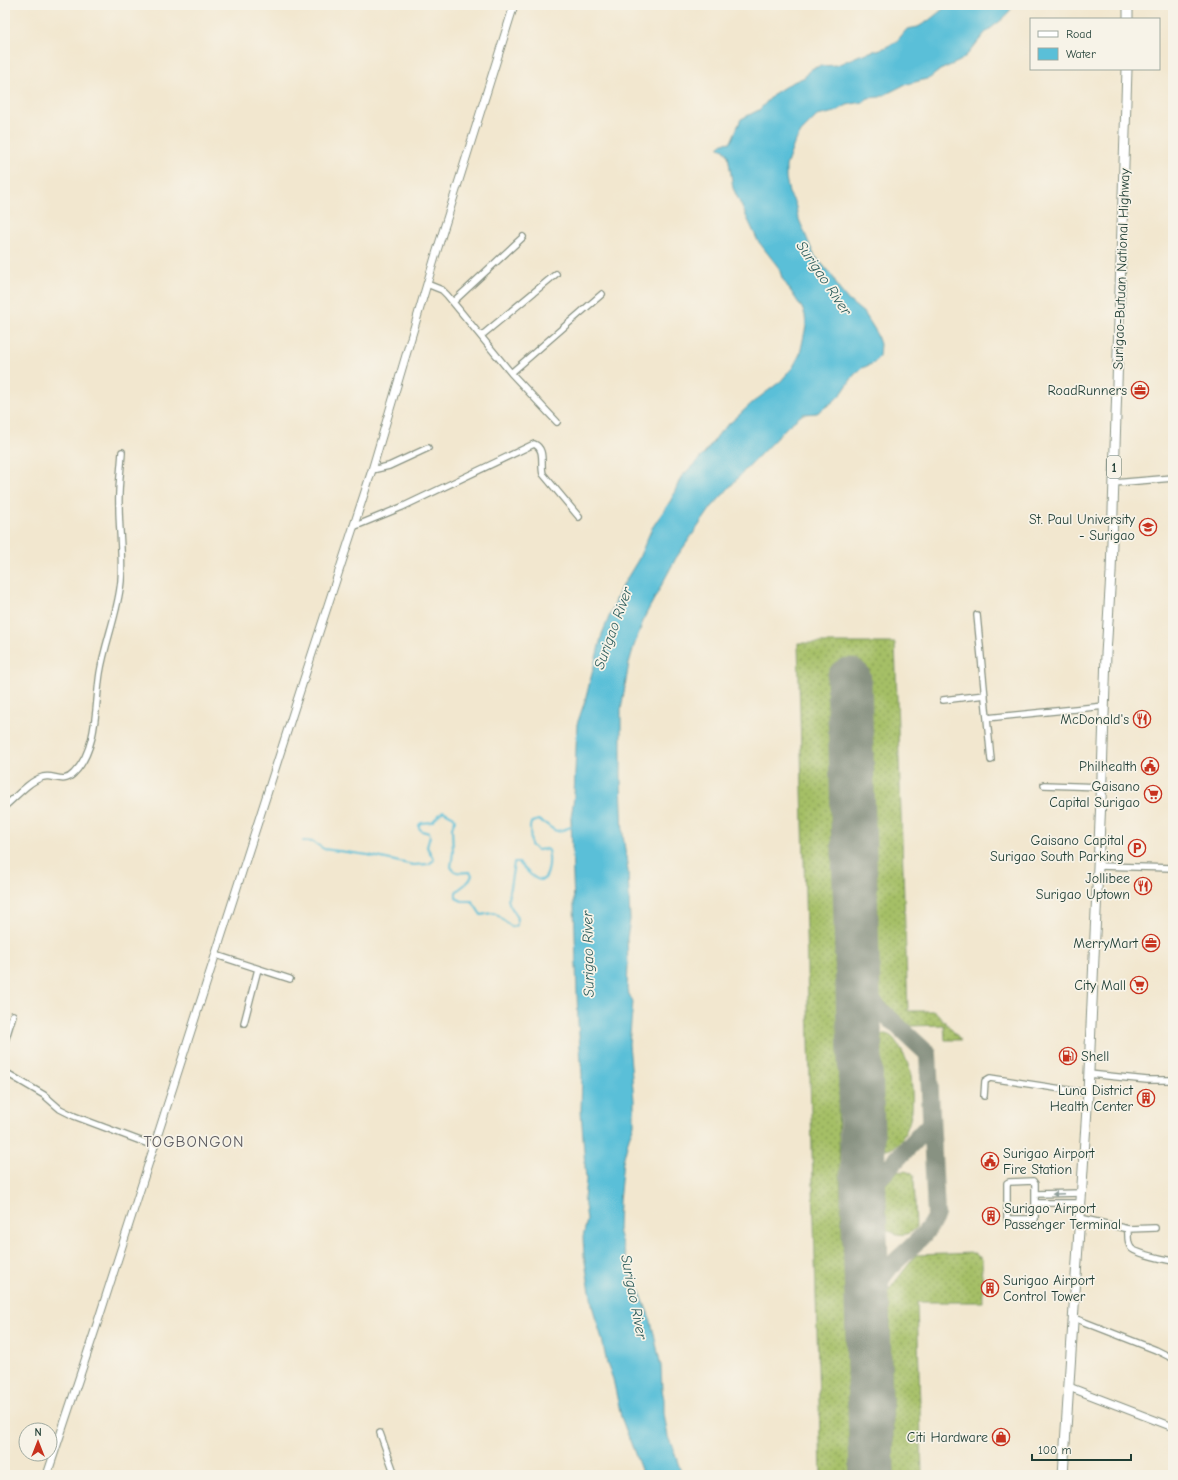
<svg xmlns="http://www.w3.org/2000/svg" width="1178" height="1480" viewBox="0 0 1178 1480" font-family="'Comic Neue',sans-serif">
  <defs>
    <pattern id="grass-dots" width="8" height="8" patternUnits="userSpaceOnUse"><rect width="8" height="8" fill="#a5bf66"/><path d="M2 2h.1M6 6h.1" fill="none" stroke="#869c55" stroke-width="1.8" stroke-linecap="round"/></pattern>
  </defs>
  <rect width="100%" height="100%" fill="#f7f3e8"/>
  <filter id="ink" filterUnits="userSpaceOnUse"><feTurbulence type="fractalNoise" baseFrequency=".025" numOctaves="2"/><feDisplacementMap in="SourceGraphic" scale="8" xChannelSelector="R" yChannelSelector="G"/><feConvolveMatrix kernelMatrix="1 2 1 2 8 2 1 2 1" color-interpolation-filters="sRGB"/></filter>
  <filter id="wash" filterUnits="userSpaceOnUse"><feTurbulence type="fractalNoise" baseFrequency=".012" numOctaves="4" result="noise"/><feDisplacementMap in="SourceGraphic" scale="16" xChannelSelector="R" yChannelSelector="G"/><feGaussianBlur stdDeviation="0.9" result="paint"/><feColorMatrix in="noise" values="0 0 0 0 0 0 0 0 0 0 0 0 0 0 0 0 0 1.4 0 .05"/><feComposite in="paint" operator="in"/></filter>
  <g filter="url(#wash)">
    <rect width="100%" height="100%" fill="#f2e7cf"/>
    <path fill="url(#grass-dots)" stroke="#627e4d" d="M798,643H895L908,1011H935L961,1040H945L944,1025L910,1026L874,992L865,680H830L843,1105L838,1106L842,1237H849L852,1323H846L850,1475H821Z
      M884,1034C891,1034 894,1039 898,1045C904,1054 909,1064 911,1076C912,1086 913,1100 912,1110C910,1124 901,1151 884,1150L882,1105H878L876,1040L877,1036Z
      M904,1171L911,1173L914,1176L916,1228C908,1237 894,1236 886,1228L885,1185L897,1172Z
      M974,1253L982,1259L983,1302H917L922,1475H894L890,1321H883V1309L888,1308V1291L916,1255Z"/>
    <path fill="#5abfd8" stroke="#3c7e86" d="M948,5H1014L1004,18L985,33L968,54L960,61L940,70L930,78L904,85L880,97L868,98L863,102L857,103L847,105L835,112L817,116L801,132L794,144L786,166V178L789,193L795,203L798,217L814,255L833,277L839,289L848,300L865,314L875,330L880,344L879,356L874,363L862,368L854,375L842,393L834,401L817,413L803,414L788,426L745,470L711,508L676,558L645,616L634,646L629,663L621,710V782L623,835L628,871L630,920L627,938L628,964L627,990L633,1002L629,1044L634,1100V1125L629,1137L623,1161L619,1202L618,1230L632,1280L640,1292L651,1321L661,1366L662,1390L664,1399V1413L668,1437L674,1451L682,1475H643L621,1417L613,1379L607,1364L602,1339L593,1309L584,1256L583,1237L587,1220L584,1198L586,1180L581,1110L582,1075L578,1022L571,818L574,797L577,724L585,701L602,634L621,588L638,560L652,528L671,500L681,477L705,453L721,431L738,416L752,403L781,381L793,367L800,354L806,326L805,315L802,308L782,278L779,268L758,241L733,188L728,155L724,149L718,147L723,143L731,142L741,119L759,110L775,93L791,83L805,77L807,73L811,69L820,66L837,65L860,55L884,48L896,42L907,29L918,27L928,21Z"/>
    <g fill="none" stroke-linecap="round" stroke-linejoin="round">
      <path stroke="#5abfd8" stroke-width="2" d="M303,841L313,842L324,849L368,855L413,865L429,864L434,860L427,847L430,836L429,833L422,831L419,828V825L421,823L432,822L443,811L454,817L455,820L452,828L453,852L451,867C456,875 462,872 470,872L472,875C470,884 461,886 456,892V898L462,901H472L481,915L492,913L496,914L512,927L517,925C518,909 509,910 508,899L514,863H519C525,868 532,879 540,880C550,881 551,854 547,849L537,850L531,845L530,827L531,823L538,820C558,827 548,837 573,826"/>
      <path stroke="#889282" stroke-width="18" d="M858,989L928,1054L936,1214C931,1233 903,1253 890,1267C879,1279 873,1294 867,1308
        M864,1194L931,1123"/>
      <path stroke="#889282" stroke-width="45" d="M849,680L872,1475"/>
    </g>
  </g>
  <g filter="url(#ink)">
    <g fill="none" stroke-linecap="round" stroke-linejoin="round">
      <defs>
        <path id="minor" d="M427,284L442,290L447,295L511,373L557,422
          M453,302L523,237
          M481,336L556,274
          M511,373L602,294
          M372,470L389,466L428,448
          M1114,483L1173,478
          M353,527L402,507L534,444C546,449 540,464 543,474L579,517
          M977,615L991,760
          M943,700L985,695
          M987,718L1105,706
          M1044,785L1102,787
          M5,806C16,797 29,781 43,777C55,774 63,785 74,773C98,749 95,705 100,673C105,642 118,613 121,581C123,556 119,531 119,506C118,488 121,470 122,452
          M1099,866L1173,868
          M216,955L290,979
          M244,1023L258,969
          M5,1041L13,1015
          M5,1072L44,1095L60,1109L74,1116L154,1146
          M1089,1074L1147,1080H1173
          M984,1096L985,1081L990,1078L1088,1093
          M1033,1181L1035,1184V1219H1007V1183L1009,1182Z
          M1035,1194L1082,1193
          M1035,1203H1081
          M1080,1218L1128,1229L1155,1228
          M1128,1229C1128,1234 1127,1243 1131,1248C1136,1254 1164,1259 1173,1261
          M1074,1318L1156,1350L1172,1358
          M380,1433L395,1475"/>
        <path id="tertiary" d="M1069,1387L1173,1427
          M47,1475L98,1321L310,660L372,470L435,257L514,5"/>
        <path id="trunk" d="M1128,19V5
          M1063,1475L1088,1093L1102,776L1106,654L1111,573L1127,69"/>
      </defs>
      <use href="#minor" stroke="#889282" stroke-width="8"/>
      <use href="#tertiary" stroke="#889282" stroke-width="9"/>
      <use href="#trunk" stroke="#889282" stroke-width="11"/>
      <use href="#minor" stroke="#fff" stroke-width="5.5"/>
      <use href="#tertiary" stroke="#fff" stroke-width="7"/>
      <use href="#trunk" stroke="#fff" stroke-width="9"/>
    </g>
    <defs><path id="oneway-solid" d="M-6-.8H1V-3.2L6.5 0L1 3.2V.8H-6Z"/></defs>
    <use fill="#8f9e9a" href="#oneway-solid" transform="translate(1058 1194) rotate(178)"/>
  </g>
  <defs>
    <symbol id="office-ring" viewBox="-11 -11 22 22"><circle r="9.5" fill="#f7f3e8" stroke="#c8321e" stroke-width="1.5"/><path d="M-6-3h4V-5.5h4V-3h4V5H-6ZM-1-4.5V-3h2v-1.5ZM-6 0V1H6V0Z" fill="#c8321e"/></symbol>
    <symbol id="university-ring" viewBox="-11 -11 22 22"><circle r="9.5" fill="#f7f3e8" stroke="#c8321e" stroke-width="1.5"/><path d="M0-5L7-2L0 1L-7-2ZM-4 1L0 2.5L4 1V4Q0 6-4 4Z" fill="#c8321e"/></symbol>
    <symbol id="restaurant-ring" viewBox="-11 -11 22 22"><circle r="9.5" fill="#f7f3e8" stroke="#c8321e" stroke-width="1.5"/><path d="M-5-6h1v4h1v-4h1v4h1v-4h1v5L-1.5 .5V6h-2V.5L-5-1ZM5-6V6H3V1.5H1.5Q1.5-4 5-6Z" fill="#c8321e"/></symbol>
    <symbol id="civic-ring" viewBox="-11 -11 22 22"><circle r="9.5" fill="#f7f3e8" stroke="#c8321e" stroke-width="1.5"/><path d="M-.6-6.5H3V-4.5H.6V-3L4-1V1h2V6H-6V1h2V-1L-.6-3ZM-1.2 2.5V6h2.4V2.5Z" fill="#c8321e"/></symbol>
    <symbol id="supermarket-ring" viewBox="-11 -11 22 22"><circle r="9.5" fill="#f7f3e8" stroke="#c8321e" stroke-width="1.5"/><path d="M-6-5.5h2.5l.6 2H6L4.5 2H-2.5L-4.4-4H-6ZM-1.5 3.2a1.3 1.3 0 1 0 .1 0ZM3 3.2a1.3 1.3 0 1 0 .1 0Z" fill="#c8321e"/></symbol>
    <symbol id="parking-ring" viewBox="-11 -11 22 22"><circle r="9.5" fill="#f7f3e8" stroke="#c8321e" stroke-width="1.5"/><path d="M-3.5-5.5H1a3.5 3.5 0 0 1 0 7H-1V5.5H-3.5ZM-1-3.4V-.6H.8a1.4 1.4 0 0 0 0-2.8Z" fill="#c8321e"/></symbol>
    <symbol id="fuel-ring" viewBox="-11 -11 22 22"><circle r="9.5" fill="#f7f3e8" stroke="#c8321e" stroke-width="1.5"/><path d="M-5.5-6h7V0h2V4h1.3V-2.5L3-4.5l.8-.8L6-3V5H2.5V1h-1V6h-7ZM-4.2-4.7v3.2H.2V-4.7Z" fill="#c8321e"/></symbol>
    <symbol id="building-ring" viewBox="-11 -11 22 22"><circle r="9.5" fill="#f7f3e8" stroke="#c8321e" stroke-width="1.5"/><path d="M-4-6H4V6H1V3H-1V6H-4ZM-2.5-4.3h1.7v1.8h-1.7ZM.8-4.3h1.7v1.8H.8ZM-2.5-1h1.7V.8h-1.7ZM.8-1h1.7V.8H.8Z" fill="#c8321e"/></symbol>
    <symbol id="shop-ring" viewBox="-11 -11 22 22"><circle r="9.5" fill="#f7f3e8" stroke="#c8321e" stroke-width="1.5"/><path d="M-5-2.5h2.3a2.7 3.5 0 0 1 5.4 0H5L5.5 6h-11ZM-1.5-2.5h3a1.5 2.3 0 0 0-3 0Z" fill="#c8321e"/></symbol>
  </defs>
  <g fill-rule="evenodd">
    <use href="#office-ring" x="1130" y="380" width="20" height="20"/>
    <use href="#university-ring" x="1138" y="517" width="20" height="20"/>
    <use href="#restaurant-ring" x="1132" y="709" width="20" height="20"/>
    <use href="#civic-ring" x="1140" y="756" width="20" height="20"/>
    <use href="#supermarket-ring" x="1143" y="784" width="20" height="20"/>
    <use href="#parking-ring" x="1127" y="838" width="20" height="20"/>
    <use href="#restaurant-ring" x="1133" y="876" width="20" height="20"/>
    <use href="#office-ring" x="1141" y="933" width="20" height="20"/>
    <use href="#supermarket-ring" x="1129" y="975" width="20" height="20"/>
    <use href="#fuel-ring" x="1058" y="1046" width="20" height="20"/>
    <use href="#building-ring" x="1136" y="1088" width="20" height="20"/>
    <use href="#civic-ring" x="980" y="1151" width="20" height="20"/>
    <use href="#building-ring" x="981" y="1206" width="20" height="20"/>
    <use href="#building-ring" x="980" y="1278" width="20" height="20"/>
    <use href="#shop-ring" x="991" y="1427" width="20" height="20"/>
  </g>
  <g text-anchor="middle" stroke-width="3.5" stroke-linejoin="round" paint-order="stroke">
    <rect fill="#f7f3e8" stroke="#60746a" stroke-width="1" x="1107" y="456" width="14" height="22" rx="3"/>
    <g font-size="13" font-weight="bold" fill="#1f3d34">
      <text x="1114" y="472">1</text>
    </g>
    <g font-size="14" fill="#1f3d34" stroke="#f7f3e8">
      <text transform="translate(1121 269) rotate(-88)" y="5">Surigao-Butuan National Highway</text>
    </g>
    <g font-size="14" fill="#1f3d34" stroke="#f7f3e8" text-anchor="end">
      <text x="1127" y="395">RoadRunners</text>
      <text x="1135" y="524">St. Paul University<tspan x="1135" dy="16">- Surigao</tspan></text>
      <text x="1129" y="724">McDonald's</text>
      <text x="1137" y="771">Philhealth</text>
      <text x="1140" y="791">Gaisano<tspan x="1140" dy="16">Capital Surigao</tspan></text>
      <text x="1124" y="845">Gaisano Capital<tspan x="1124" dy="16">Surigao South Parking</tspan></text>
      <text x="1130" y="883">Jollibee<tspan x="1130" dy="16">Surigao Uptown</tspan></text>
      <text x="1138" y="948">MerryMart</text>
      <text x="1126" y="990">City Mall</text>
      <text x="1081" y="1061" text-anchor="start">Shell</text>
      <text x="1133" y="1095">Luna District<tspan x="1133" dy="16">Health Center</tspan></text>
      <text x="1003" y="1158" text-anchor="start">Surigao Airport<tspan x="1003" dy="16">Fire Station</tspan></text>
      <text x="1004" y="1213" text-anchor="start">Surigao Airport<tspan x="1004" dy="16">Passenger Terminal</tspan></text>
      <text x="1003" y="1285" text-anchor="start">Surigao Airport<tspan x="1003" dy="16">Control Tower</tspan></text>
      <text x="988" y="1442">Citi Hardware</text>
    </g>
    <g font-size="15" font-style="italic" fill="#2e5e5d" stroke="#f7f3e8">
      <text transform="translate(824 278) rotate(56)" y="5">Surigao River</text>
      <text transform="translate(613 628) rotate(-70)" y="5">Surigao River</text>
      <text transform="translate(588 954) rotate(-91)" y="5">Surigao River</text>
      <text transform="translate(634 1297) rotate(79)" y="5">Surigao River</text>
    </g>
    <g font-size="16" letter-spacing="1" fill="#5d5c60" stroke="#f7f3e8">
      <text x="194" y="1147">TOGBONGON</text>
    </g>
  </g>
  <rect width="1178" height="1480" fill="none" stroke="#f7f3e8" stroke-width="20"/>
  <rect x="1030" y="18" width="130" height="52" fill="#f7f3e8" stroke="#a1aaa0"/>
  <rect x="1038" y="31" width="20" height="6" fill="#ffffff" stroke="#a1aaa0"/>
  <text x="1066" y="38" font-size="12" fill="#1f3d34">Road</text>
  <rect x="1038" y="48" width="20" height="12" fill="#5abfd8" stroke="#a1aaa0"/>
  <text x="1066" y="58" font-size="12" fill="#1f3d34">Water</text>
  <g transform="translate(38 1442)"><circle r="19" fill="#f7f3e8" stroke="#a1aaa0"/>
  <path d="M0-3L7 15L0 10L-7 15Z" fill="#c8321e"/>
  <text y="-6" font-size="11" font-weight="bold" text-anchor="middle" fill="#1f3d34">N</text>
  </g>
  <path d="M1032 1454v6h99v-6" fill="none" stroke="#1f3d34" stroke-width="2"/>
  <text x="1038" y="1454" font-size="12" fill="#1f3d34" stroke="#f7f3e8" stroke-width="3" paint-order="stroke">100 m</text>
</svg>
